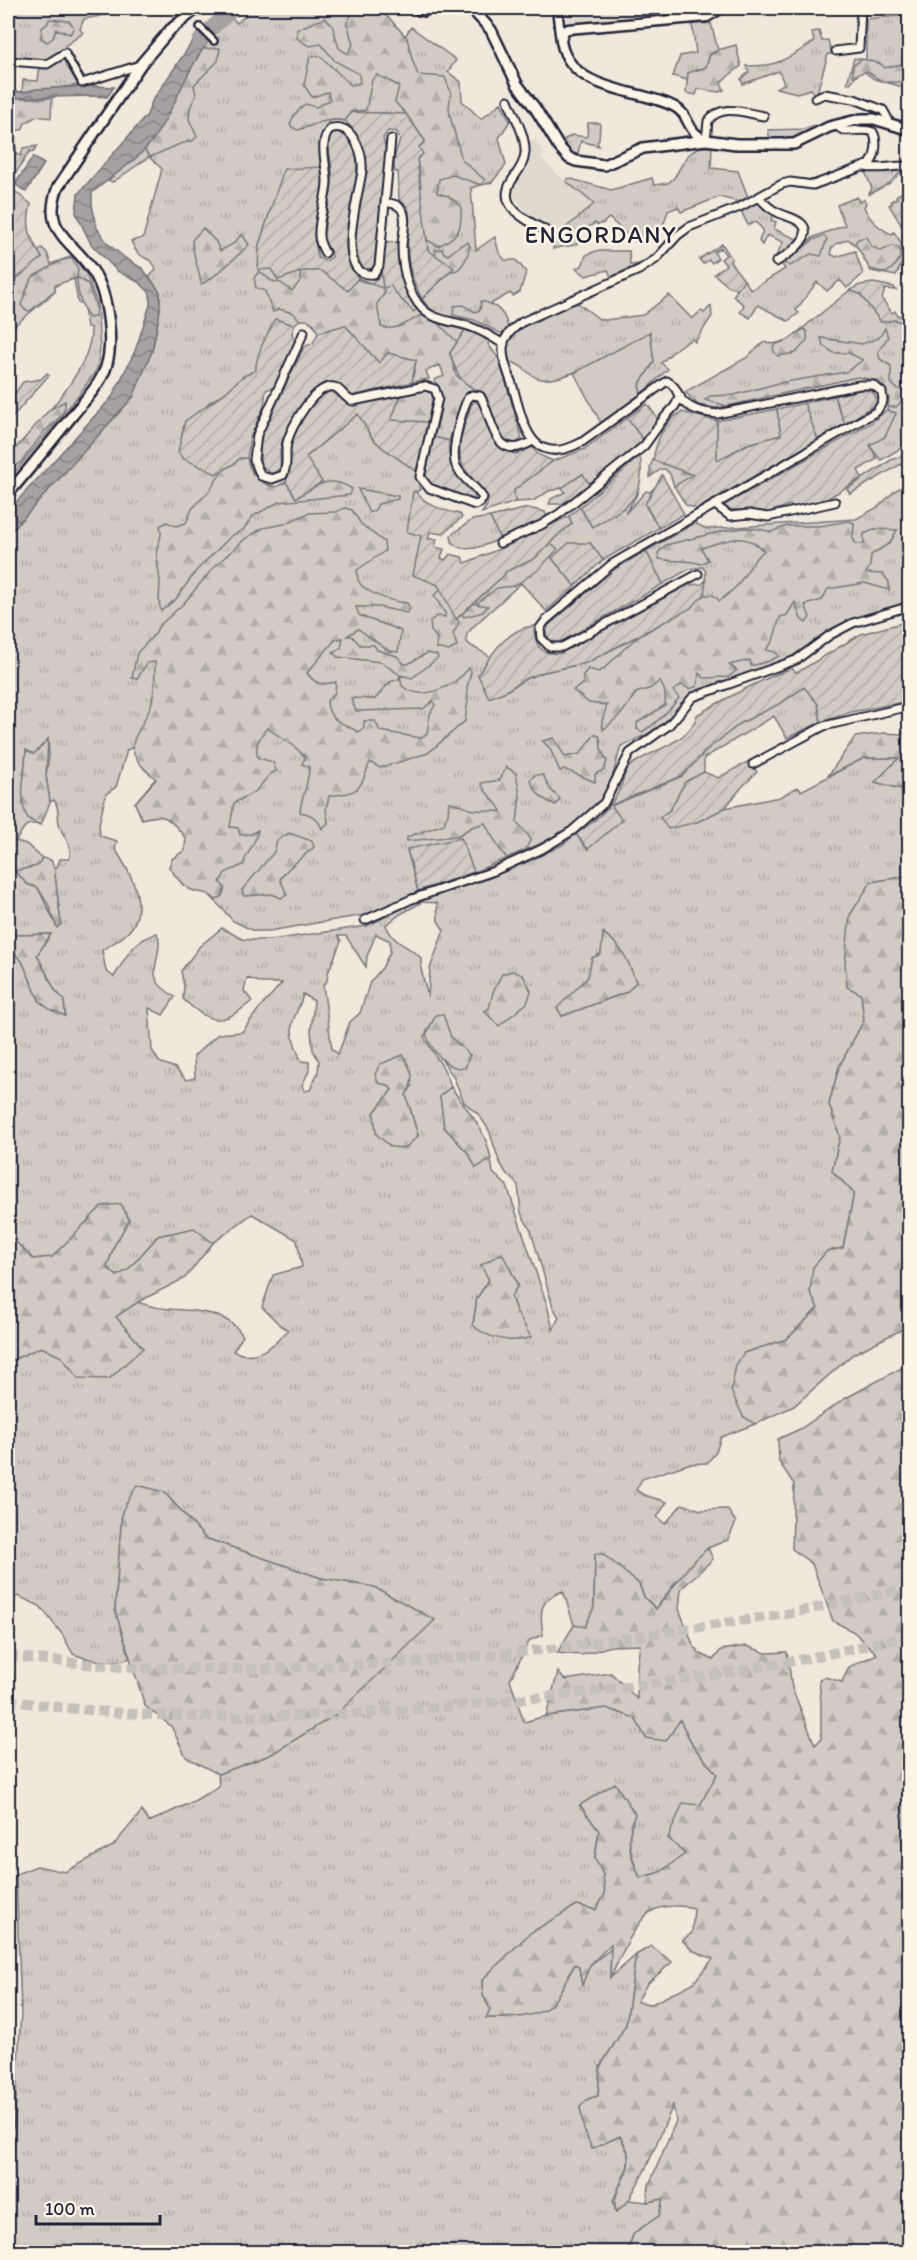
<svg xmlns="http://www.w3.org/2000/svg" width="917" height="2260" viewBox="0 0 917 2260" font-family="Itim,sans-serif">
  <defs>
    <pattern id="grass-tufts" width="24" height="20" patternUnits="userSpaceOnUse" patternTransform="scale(1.5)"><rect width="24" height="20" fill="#d1cbc3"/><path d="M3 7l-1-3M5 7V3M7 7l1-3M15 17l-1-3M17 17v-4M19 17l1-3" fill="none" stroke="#b3aea8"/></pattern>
    <pattern id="forest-firs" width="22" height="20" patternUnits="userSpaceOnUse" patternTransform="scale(1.5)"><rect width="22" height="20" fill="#d1cbc3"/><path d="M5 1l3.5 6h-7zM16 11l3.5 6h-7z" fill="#b3aea8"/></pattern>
    <pattern id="garden-furrows" width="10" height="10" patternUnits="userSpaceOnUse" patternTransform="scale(1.5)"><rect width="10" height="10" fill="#d1cbc3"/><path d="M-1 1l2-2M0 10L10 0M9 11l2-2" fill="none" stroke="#b3aea8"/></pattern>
    <pattern id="water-waves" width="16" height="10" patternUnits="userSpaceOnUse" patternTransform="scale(1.5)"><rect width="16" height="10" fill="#a6a2a2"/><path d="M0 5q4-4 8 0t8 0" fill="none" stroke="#878485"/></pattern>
  </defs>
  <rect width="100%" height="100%" fill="#efe8db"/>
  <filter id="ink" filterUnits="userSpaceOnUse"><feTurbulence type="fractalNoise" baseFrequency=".0167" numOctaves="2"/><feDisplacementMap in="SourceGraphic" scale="12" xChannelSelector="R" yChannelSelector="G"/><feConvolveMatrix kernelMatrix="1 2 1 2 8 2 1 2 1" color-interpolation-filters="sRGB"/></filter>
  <g filter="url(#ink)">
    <path fill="#e0d9cf" d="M566,8H653V9L645,11L639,17L572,23L567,20Z
      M535,139L545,154L541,157L556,173L594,204L562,231L533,219L525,213L515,198L513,192L515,186L530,162L531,156L529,143Z"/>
    <path fill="url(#grass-tufts)" stroke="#7a767f" stroke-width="1.5" fill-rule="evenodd" d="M8,8H127H111V14L84,19L80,29L83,33L65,46L64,54L79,78L80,85L22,92L23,80L38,81L40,63L11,58L8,55Z
      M246,8H375L389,18L405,36L411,27L456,60L448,72L461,82L462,101L481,119L501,103L510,121L499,138L506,165L492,182L471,188L476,250L495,237L499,253L505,260H516L526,272L520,292L513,296L510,293L485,307L480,321C458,317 435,320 422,299L454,268L428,251L417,159L406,114L351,112L345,121L334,120L328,122L320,138L322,167L270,212L259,245L271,269L302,271L348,291L358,278L371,283L379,278L381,271L383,287L392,286C399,301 404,299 413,311L417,309L436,323L465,330C461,337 455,350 449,353C417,372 368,350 345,325L318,333C314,321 303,314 294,325L275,319L256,370L242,377L225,393L208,403L182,458H247C250,474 259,484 276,487L286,482L295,497L306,457L358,413L372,438L383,448L416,471L420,490L413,493L408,532L421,535L438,585L456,619L505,574V572L534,559L561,532L572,524L569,516L580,507L592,527L624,508L639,491L625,514L646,491L650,492L655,487L645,505L659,528L603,560L590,543L552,558L575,586L546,611L521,583L475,625L467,634L466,641C473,650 483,650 490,657L478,675L506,691L525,679L544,672L586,663L652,629L703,595L706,572L703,567L689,569L663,584L646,551L695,523L706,529L856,519L878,507L896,490L909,484V602L844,623L786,660L693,693C682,701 676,711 667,720C654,733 637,739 621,746C616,762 612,785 602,798C571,837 517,853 474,872L461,838L407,850L418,891L370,914L269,931H254L233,921L208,893L183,885L169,867L172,859L185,850L186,838C170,820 167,811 142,819L135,803L156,778L144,769L133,747L127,750L116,787L106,794L99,824L100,836L117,841L115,849C129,870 147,901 133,926C126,937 113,943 102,950L106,971L114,977C127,955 132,942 157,933C164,948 150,969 157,981C160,987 169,993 175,997L163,1015L149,1008L152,1050L159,1062L175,1068L186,1080L195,1078L194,1056L218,1034L242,1032L258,1010L282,983H262L247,978L244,991L252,1001C222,1026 211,1025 183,999L184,986L181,971L200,946L222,928L242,939L254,940H271L367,926L421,899L485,880L532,860L562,845L576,834L587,849L611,806L682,776L709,748L741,723L781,703L805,687L818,704L821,722L787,738L774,716L704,758V772L685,782L670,810L660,817L697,822L725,808L780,797L798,787L801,791L864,758H900L875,782L909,791V876L871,882L861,994L864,1020L839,1067L829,1104L840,1137L832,1171L854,1193L843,1248L827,1251L810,1292L818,1308L787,1339L744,1353L743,1416L755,1424L721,1437L716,1452L707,1463L688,1464L642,1479L636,1490L644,1495L667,1502L657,1517L665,1524L682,1504L701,1510L727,1509L736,1522L728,1540L708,1548L675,1583L656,1609L644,1597L639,1584L595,1554L594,1607L585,1628L574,1625L563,1591C538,1600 540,1611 543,1635L530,1640L510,1680L524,1722L546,1716L606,1708L635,1718L646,1738L680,1720L693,1746L717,1774L700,1806L668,1838L686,1854L660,1872L640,1878C630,1852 625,1841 635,1814L580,1806L599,1830L595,1858L603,1874L605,1894L596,1910L576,1905L508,1955L482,1980L483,1995L490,2009L487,2018C505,2018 536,2019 551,2004C559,1996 568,1975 575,1964L579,1967L582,1983L590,1965L611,1949L610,1978L636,1955L626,2025L600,2067L598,2096L588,2099L592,2148L620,2136L628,2153V2166L613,2201L616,2212L629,2200L647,2202L663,2198L659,2216L634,2233L627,2252H8V2186L12,2169L21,2012L16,1874L37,1866L65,1872L113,1846L142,1811L149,1822L194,1801L219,1786L218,1774L265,1757L374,1587L321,1578L205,1538L164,1492L122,1512L115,1610L130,1658C114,1665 89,1660 73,1654L62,1634L40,1606L18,1596L8,1603V1362L41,1347L62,1357L78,1377L143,1348L115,1317L138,1302C172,1317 221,1300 243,1336L233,1351C255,1362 274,1346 288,1330L280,1325L262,1307L273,1275L302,1267L297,1240L252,1214L213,1243L194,1229L158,1236L128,1270L117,1276L107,1267L114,1246L129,1220L52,1257L33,1259L10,1237H8V947L22,961L40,1002L65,1015L64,1000L55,990L37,955L51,934L16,935L10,929L8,931V535L133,397L152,351L159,317L160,292L149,277L156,270C153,258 147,261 139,254C135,251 133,244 131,241L143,238L162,169L149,157L113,182L107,180L152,141L187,73L202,49L212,35L232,18L237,23L246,15L243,10ZM48,739L49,755L46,776L50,802L54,800C60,808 57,814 59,823C62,837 74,845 69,859H60L57,867H54L61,924L57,927L38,888L27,884L15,871L38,866L42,858L26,844L16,841C24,828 24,821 41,825L30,820L24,774L26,751L34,755ZM422,902L437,903L438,921L444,930L430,969L428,997L421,969V958C407,944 394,945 386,925L399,915ZM604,933L627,992L562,1016L578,988L588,977L592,958L601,954ZM376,934L390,941V952L382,968L370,982L360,1013L350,1022L338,1054L332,1049L323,985L327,981L328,973L341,941L338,936H346L366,967L367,956ZM303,994L314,1001L311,1031L313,1050L319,1061L318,1072L310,1090L304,1091L302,1085L309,1071V1062L301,1061C297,1050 291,1038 292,1027C293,1016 301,1005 303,994ZM436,1015L451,1037L445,1061L438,1054L453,1076L464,1102L479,1115L489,1130L499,1161L506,1173L518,1185L521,1213L531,1231L553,1307L559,1317L553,1330L547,1305L507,1186L493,1173L491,1159L476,1167L468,1153L444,1127L440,1096L451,1087C446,1068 434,1055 424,1037ZM388,1085L412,1086L406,1095L418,1136L374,1113L392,1090ZM502,1254L518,1285L511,1297L516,1311L530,1337L473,1324L477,1298L489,1280L481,1265Z
      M909,15V79L905,78L903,87L874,79L862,70L849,84L847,83L854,58L866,60V19Z
      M711,23L718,50L710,54L706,67L688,73L687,80L673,76L680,56L696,53L692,24Z
      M819,31L822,41L828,40L832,54H828L817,93L814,95L811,89L797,93L776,88L784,84L779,71L743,84L741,79L749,72L746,66C778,67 788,58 814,42L812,32Z
      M588,123H600L599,140L597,142L599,146L581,141L577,157L567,150L562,141L572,135L587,137Z
      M815,125L816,127L789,140H770L768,130L804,129Z
      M699,147H712L711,168L738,171L748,197L739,202L719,197L681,212L678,207L668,211L659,238L634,241L609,218L602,224L601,223L598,225L595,223L577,234L580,242C573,248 562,245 553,249L554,239L562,237V231L594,204L566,181L568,178L611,190L652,178L654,185L668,183L674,178L687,156Z
      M909,168V171L903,174L901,172L890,183L868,195L872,189L865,171L879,172Z
      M857,197L859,202L864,200L866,203L864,207C869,219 879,228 891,234L894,232L902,244H909V262L903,260L896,276L871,271L858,248L848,239L836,244L831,249V254L836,257L855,251L863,274L847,288L840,280L827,291L817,282L796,310L799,313L788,321L758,305L750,318L740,312L744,305L733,296L744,280L751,290L785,269L781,263L814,237L845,225L837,205Z
      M757,202L774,214L771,220L776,222L774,229L797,239L787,251L774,260L783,242L767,235L762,245L759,241L763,230L756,222L748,225L741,211Z
      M42,248L47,253L51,264L73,256L86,274L97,303L100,349L97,369L79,395L10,478L8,476V458C36,425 93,371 91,328L87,327L83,303H78L74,279L61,282L55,287V292L8,331V281L42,258L38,252Z
      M596,251H629L630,265L639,264L611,277L608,270L586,276L576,268L582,266L586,255Z
      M850,290L860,294L881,322L894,320L909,323V463L901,448L881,460L869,445L896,414L887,410C893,386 878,380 858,377L716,408L698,405L685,392L746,358L764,342L773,344L788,340Z
      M669,295L692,319L701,311L704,313L711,306L712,316L695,342L692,339L678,347L661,363L668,369L641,394L639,385L654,362L650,332C624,346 569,383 541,379C527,377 525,364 510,362C508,356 506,349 508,343C516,324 559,309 578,303L599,319L605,320L643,315Z
      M834,396L845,424L818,440L804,403Z
      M777,409L781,435L748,444L716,461L717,421Z
      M627,418L644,441L590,485L582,474L562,488L549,491L533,501L515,502L514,490L553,461L583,450Z
      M490,517L500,539C486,545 464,556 452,542L451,535L472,520Z"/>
    <path fill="url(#forest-firs)" stroke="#7a767f" stroke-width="1.5" fill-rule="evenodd" d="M354,8H375L389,18L407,38L412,59L418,75L445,77L451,93L449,108L451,120L462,160L485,180L481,185L453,175L439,179L437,193L448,196L461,206C462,229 460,236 438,246L427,240L418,190L421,187L417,159L419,147L425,141L406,114L395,102L399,86L377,75L372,80L366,110L351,112L345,121C328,116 314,126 297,130L290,125L294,115L305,104L316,107L330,100L328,92L312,97L304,85L310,56H320L351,85L360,83L359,74L335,61L321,44L309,46L297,38V29L325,18L332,25L339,48L348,54L353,44L347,23L355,9Z
      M49,19L69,21L74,27L70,34L56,29L53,38L47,42L41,38L42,28L48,23Z
      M736,45L741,66L721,82L724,90L719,92L698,89L696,95L686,93L688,73L706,67L710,55L718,50Z
      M220,48L218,61L194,85L196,95L190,108L189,119L197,137L192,141L180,144L150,157L144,149L152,141L187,73L202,49Z
      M909,52V78H905L901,82H883L867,71L853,76V65L863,59L881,64L885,68L909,62L904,55Z
      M8,98H52L51,118L37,116L25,123L22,130H8Z
      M203,228L216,242L220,251L233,244L242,234L249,245C239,254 212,281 201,284C199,267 193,258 192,240Z
      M823,236L827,239L821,256L811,254L790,266L785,263L813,240Z
      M866,237L872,247L881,251L892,246L899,247C904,258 895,267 886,273L870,269L855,243L858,239Z
      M468,242L470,246C467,259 458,281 444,266C438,260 436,258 435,250L442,249L444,253L448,255L461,245Z
      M72,258L78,269L77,277L88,284L96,307L95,317L89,318C81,306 77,291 77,278L55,285V290L30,311L25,310L21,305L30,281L34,276L60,261Z
      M307,263L383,288L385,293L377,304L381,327C395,332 409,322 421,315L439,324L457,342L450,353L456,375L476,391L463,399L449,441L434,437C439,417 448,397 434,380L444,376L440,365L426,371L429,379L413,382L412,381L416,360L388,353L379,363L345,325L318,333L314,324L308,320H300L293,313L279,309L273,312L265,291L256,288L254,278L259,271L272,281L281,283L292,291L301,280L300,272Z
      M481,301C496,304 507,314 508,330L502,334L474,320L453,315L454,306L463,305L475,312L480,310Z
      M885,328L888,337L878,352L880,359L891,366V383L896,388L905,392L904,399L896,407H888L889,398L878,381L858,377L727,406L705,400L710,396L734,395L779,383L846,372L863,360L849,353H834L823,346L821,338L862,344L879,338Z
      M804,329L807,332V340L796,353L778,356L774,352L773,347L777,344L788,340Z
      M424,391H430L433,395L428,422L383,446L378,443L377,437L387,428L401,395Z
      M65,401V407L61,416L44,432L21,462L8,471V459L10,455L49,410Z
      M240,458H247C250,474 259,484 276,487L286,482L296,498C316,486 329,474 352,489L350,495L279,502L253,516L243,530L231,536L196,571L176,599L161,611C157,600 160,594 160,583C160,572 155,561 157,549C159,540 163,536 160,526L167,522L176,526L186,523L192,509L210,490L222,471L234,464Z
      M653,460L688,473L704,470L679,489L674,486L670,474L665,469H661L650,477V467Z
      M358,489L398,496V499L378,504L375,510L369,513Z
      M345,508L352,510L361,524L384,542L385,551L357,570C358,574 357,577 358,580C364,594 394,602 407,603L410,609L407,613L379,607H356L359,615C373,622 387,624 401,631L398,652L389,651L358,629L347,636H352L360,645H374L377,650L397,656L404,664H408L427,653L437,655L438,658L412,678L400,675L402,686C423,703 455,686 469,668L471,672L467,688L468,700L465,721L428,753L380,768L370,762C359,791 361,792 329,796L326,809L328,823L322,829C318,818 311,814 300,812C301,796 309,785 309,767L302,764L305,757L294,746L267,728C259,738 254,745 258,758L273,762L276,771L270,774L256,791L234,803L230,827L238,828L240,835L251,834L258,830C256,843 247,852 243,865L225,873L220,882L225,888L222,896L216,900C204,889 201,895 189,889C181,885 175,874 169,867L172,859L185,850L186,838C170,820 167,811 142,819L135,803L156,779C116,747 137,741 151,705C155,692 155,676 155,662L147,663L137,679L132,678L137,653L155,634L158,627L184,603L214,567L246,538L263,528L284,524L309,513L335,512ZM343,638L341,648L333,653L338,657L381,662L400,675L399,679L390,682L375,699L351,698L356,711L423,709L433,701L435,705L430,714L427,734L421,738L380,731L375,721H364V728L358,732C343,722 328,722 327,701L335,693L336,682C322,685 315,685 307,673L335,640Z
      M849,521L854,523L853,539L856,544H864V534L875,529L897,530L890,543L871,555L870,566L866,573L883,574L889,582V590L865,583L828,589L822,600L805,605L810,617L806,623L801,619L795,602L787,615L780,617L773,641L766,650L775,652L779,656L769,661L751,666L750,660L729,665L737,670L728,677L704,678L699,673L697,686L690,689L682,685L673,691L679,698C668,712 657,723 642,732L637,729V723L665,705V692L660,681L651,688L636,693L622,713L603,730L602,721L607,705L589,703L573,690L583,684V675L588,669L599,672C614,662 622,648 637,638C659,623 684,614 704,595H713L720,601L737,586L756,558L764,551C744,529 724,542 701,548L708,560L701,564C687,559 674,562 659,559L658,553L666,545L723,531L744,528L760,529L771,532L787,526H820Z
      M552,545L558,549L538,570L514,586L497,588L476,604L488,606L483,612L464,617L462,614L505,574V572L536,551Z
      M441,590L459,623L453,634L457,646L449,651L436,648L437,638L431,631L430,621L437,616L445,617V613L434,595Z
      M909,726V791L875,782L899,758H864L828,776L855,737L884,733L902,734Z
      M595,734L600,737L601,749L607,761L604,770L595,774V782L564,769L560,771L550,749L543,741L554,738L565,757L580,754Z
      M48,739L46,776L50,802L41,825C36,823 31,821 28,818C17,803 26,768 26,750L34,754Z
      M506,767L516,773L520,796L517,822L531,839L525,850L507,858L499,848L485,823L472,827L457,836L407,841V837L444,824L448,814L449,802C462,803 465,809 474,810C483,811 491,810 501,812C497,800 485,795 481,783L500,780Z
      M535,775H543L550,789L560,799L556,805C543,800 536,794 530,780Z
      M289,833L312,841L314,847L288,869L280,879L287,895L281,898L272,894L244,896L242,890L274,852L277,840Z
      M42,858L51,860L54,867L61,924L57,928L48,904L38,888L27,884L15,871L37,866Z
      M909,876V1326L853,1354L794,1406L755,1424L743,1416L731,1391L736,1365L744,1353L787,1339L818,1308L810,1292L813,1267L827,1251L843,1248L854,1193L832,1171L840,1137L829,1104L839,1067L864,1020L861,994L847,987L845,963L850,915L871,882Z
      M10,929L16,935L51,934L37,955L55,990L64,1000L65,1016L51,1010L40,1002L22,961L8,947V931Z
      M603,933C623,946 628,961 636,982L627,992L562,1016L557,1008L588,977L592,958L601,954Z
      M512,971L523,975L531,991L527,1003L499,1026L484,1011L489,1009L493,992L502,974Z
      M443,1014L451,1037L470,1055L465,1068C446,1070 432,1050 426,1035L436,1015Z
      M403,1055C412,1071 416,1078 406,1095L418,1136L405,1148L391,1147L376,1134L374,1113L392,1090L388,1085L378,1083L375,1074L380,1064Z
      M451,1087C469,1113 485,1127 491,1159L476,1168L468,1153L444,1127L440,1096Z
      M121,1204L129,1220L114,1246L107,1267L117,1276L128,1270L158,1236L194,1228L213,1243L185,1278L138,1302L116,1317L143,1348L109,1379L78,1378L62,1357L41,1347L8,1362V1237L10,1236L33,1259L52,1257L102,1206Z
      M502,1253L518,1285L511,1297L516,1311L531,1337C513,1344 487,1339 473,1325L477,1298L489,1280L481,1265Z
      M909,1364V2252H627L634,2233L659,2216L663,2199L647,2202L649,2185L676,2121L673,2105L647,2166L629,2200L616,2212C610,2189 633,2175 628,2153C627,2148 623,2141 620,2136L592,2149L584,2130L580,2107L588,2099L598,2096L600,2067L626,2025L636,1955L651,1946L672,1962L647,1984L637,2002L652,2004L693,1983L713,1959L692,1950L682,1940L692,1933L694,1908C683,1905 662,1905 652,1911C636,1919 618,1962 610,1979L611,1944L590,1965L582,1985L579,1967L575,1964C568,1975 559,1996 551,2005C536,2019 505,2018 486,2018L490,2009L483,1995L482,1980L530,1933L577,1905L596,1910L605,1894L603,1874L595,1858L599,1831L580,1805L615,1783L635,1814C625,1840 629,1853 640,1878L660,1872L685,1854L668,1838L683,1803L700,1805L717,1774L693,1746L680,1720L666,1741L646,1738L635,1718L606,1708L546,1716L558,1672L565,1680L611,1673L637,1699V1666L640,1645L611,1646L582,1655L557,1653L574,1625L585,1627L594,1607L595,1554H603L639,1584L644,1597L656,1609L690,1565L708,1548L713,1559L681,1589L679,1609L693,1645L699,1653L713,1660L721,1650L747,1646L766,1653L787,1652L792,1688L815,1745L821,1739V1702L819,1680L825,1677L842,1682L849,1667L877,1654L854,1632L833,1621L812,1564L792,1549L794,1484L779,1462L778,1439L800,1429L846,1398Z
      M137,1485L164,1492L205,1538L321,1578L374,1587L435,1620L337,1714L270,1755L218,1774L186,1757L171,1726L145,1706L115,1610L122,1511Z"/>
    <path fill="url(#garden-furrows)" stroke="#7a767f" stroke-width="1.5" d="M351,112L406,114L425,141L419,147L423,154L417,159L428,250L454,268L422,299C404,265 407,249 409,212L407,206L399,200L398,172H395C392,160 396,151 400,140L397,132L388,131L383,138L386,151L374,267L368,270L364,269C332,226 395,167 345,121Z
      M337,132C376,141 346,216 346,244C346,257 351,267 358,278L348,291L321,271H303L278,280L271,269L258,270L259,245L284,169L322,167L323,183L314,235L318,258L326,261L332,257C332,249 324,246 323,237L332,183V170L328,142L331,136Z
      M8,138H16V154L21,156L23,148L37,146L33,152L30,151L8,185Z
      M8,186L31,204C25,226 30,238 42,258L11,283L8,281Z
      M905,190L908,193L909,192L910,224L903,228L889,205L892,204L891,201L897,198L896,196Z
      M398,242L404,286L417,309L413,312C405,300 398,300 391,286L383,288L381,271L385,243Z
      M722,244L732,259L730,262L744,280L737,289L728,286L714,274L726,265L721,259L726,255L721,248L714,252L718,258L712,263L709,260L703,264L699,259Z
      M873,283L894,287L896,290L885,289L882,299L892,313L895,311L897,315L909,316V323L894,320L881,322L860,294L850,290L860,285Z
      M275,319L294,325L292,334L295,342L275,387L266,390L264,406L250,438L247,458H240L234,464L216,474L182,458L178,452L185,421L225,393L242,377L256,370C255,355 268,333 275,319Z
      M345,325L379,363L388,353L416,360L412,381L413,382L352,396C343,394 337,382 328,384C308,387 283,431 280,450C280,456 281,462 280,468L273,473L268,472L260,463V439L304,347L313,343L318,333Z
      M465,330L476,333L489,341L488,344L499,359L522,438L517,443C491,442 493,413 485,394C461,384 457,377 450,353Z
      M47,373L49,375L8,422V412L15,402L11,399L23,382L41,379Z
      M863,389C872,390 878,395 876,404L845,424L834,396Z
      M331,391L350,405L401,395L391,420L428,422L416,471L383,448L372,438L358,414L306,457L322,482L296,498L286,482C292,469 288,458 290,445C293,427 313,395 331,391Z
      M475,401L481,405C487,425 491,450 516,454L532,447L539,455L553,461L514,490L515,502L482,513L487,505L488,497C483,487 473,481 467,472C451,452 465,426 471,405Z
      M804,403L818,440L697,509L686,505L674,486L693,475L653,460C656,442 664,420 682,412L717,421V461L748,444L781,435L777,409Z
      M647,404L659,420L644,441L627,418Z
      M887,410L896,413L885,437L870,445L877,459L858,470L862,478L825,500L795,513L790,505L767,513L719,508L871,423Z
      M434,437L449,441C446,465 459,478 475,494L474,500L433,487L428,483L426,473Z
      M640,456C647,500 626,507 592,527L580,507Z
      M901,456L904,457L909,466V477L901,464L850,494L847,489L891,460Z
      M583,474L590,485L562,504H549L551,499L565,492L562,488Z
      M662,475L684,514L659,528L645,504Z
      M415,491C427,506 442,510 460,514L462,517L443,534L430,532L428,539H437L435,547L444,549L441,558L445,560L450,554L462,557L465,563L509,545L569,516L572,524L561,532L534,559L505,572V574L456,619L438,585L413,575L421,536L407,532L413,492Z
      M528,508L545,512L547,517L500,539L490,517Z
      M569,543H590L603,560L575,586L552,558Z
      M646,551L663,584L564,640L557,643L549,639L546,633L548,626L613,570Z
      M706,580L704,595L691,608L586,663L544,672L525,679L506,691L489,698L478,675C491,655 507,628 534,626C534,645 541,656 561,653L688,585L702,584Z
      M909,621V639L904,652V658L909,667V701L851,712L821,722L818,704L804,687L781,703L741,723L709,748L682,776L611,805L622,820L588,849L576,834C595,821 611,809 620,788C623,782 624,772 629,767C650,749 689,745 697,715C728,697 758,681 792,668L795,672H798L861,634Z
      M749,761L757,772L742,787L725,808L697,822L668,829L660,817L670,810L685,782L704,772L718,778Z
      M461,838L474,872L418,891L407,849Z"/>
    <path fill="#d1cbc3" stroke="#7a767f" stroke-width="1.5" d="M650,332L654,362L639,385L641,394L601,423L574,373Z"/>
    <path fill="url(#water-waves)" stroke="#716f79" stroke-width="1.5" d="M224,8L232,18C187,54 183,98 152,141C138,160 110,177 92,193V205L97,228L107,243L125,258L143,269L160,292V311L152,351L133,397L8,535V511L112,397L135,351L150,305V293L140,283L117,271L91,244L76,213L78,194L147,115L152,101L201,29L210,24L212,27L216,25L218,27L224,22L223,19L226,16L221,11Z
      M93,86L114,87L107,97L92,96L8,98V91L24,92L36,89Z
      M33,157L44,164L26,192L15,184Z"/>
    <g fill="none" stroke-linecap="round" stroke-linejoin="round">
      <path stroke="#a6a2a2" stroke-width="15" d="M200,40L208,31L229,13"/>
      <path stroke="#c6c0bb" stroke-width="10" stroke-dasharray="10 5" stroke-linecap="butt" d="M8,1656L126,1668L260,1669L418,1662L559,1648L787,1614L910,1588
        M8,1700C158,1724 312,1719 463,1705C573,1695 685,1681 793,1661C832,1654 871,1644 910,1636"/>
      <defs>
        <path id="pedestrian" d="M414,8L419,12L425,13
          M200,27L214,41
          M65,53L82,83"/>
        <path id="minor" d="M836,51L859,48L861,8
          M8,57L10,61L47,64L65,53
          M82,83L140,65
          M815,98L824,94L854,99L883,110L887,117V122
          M508,100C514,116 526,135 525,153C524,165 517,172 511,182C496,207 529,222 547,231
          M706,140L708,121C722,103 745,113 764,116
          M865,167C880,170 894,165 910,166
          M759,197C764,203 770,209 777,212C784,216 797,218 802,224C815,238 786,256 776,262
          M386,202C392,204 399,204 402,210C408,219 402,236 402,246C402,260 404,274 409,287C424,323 440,317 471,327C483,331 493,338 504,344
          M325,253C322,247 319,242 319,236C318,217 327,199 327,181C327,165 317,139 332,128C341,126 347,129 352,136C360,147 363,159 362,171C360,191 332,280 374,274L379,266L391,139
          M304,332L257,435L254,460L261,476L272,479L283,475C289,464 284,454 287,443C291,427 314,384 334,387C342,389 344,399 353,401L425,386L435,389L438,398L420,477L429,488L475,505L480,503L483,498C476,487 464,480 457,468C449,454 461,413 468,398L472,395L480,396C494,418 492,465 533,441
          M715,505L730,516L749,514L768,517L835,502
          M500,543L541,525L559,514L644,446L664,418L675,406L680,396
          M698,574L562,647H550L541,638L540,628L546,620L612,564L877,411L883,401L882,392L873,385H859L717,414C702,412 688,410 679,396C676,389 674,385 667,381L582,442C531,469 524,426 513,387C509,374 500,356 504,342C507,333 515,327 522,322L639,270L656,259L678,235L689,227L740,207L782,184L790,182L813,185L870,164C876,156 878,141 873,132C860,126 845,137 837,125
          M910,651V654
          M753,764L824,726L910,706
          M365,920L412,899L494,871L542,849L572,831L604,803L630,753L669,725L693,697L796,660L830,635L853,623L910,606
          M8,2097V2127"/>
        <path id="tertiary" d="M557,8C559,21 559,36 563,49C578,93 642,89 675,107C691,116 685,131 706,140
          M561,40L564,31L568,29L707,17L722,8"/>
        <path id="secondary" d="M471,8L491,30L517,84L535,108L559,147L569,158L576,161L604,165L643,148L706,140L736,144H794L829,127L861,119H874L910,130
          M737,8H747
          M8,494C30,468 51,442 72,416C84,401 100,385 106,367C114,342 108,295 94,273C74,240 40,233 58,187L141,64L170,30L196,9"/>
      </defs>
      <use href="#pedestrian" stroke="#22223b" stroke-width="10"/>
      <use href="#minor" stroke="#22223b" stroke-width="11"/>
      <use href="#tertiary" stroke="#22223b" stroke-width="13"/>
      <use href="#secondary" stroke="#22223b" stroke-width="14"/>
      <use href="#pedestrian" stroke="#fcf5e5" stroke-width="5"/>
      <use href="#minor" stroke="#fcf5e5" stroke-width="7"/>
      <use href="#tertiary" stroke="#fcf5e5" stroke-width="8"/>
      <use href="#secondary" stroke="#fcf5e5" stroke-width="9"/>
    </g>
  </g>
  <g text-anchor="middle" stroke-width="5" stroke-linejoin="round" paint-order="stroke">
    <g font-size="24" letter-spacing="1.5" fill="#22223b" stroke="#fcf5e5">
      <text x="601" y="243">ENGORDANY</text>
    </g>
  </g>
  <rect width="917" height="2260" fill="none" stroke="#fcf5e5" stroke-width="30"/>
  <rect x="15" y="15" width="887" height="2230" fill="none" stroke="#22223b" stroke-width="2" filter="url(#ink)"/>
  <path d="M36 2215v9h124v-9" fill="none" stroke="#22223b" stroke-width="3"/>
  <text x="45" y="2215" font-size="18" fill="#22223b" stroke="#fcf5e5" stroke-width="4.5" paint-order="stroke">100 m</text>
</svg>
